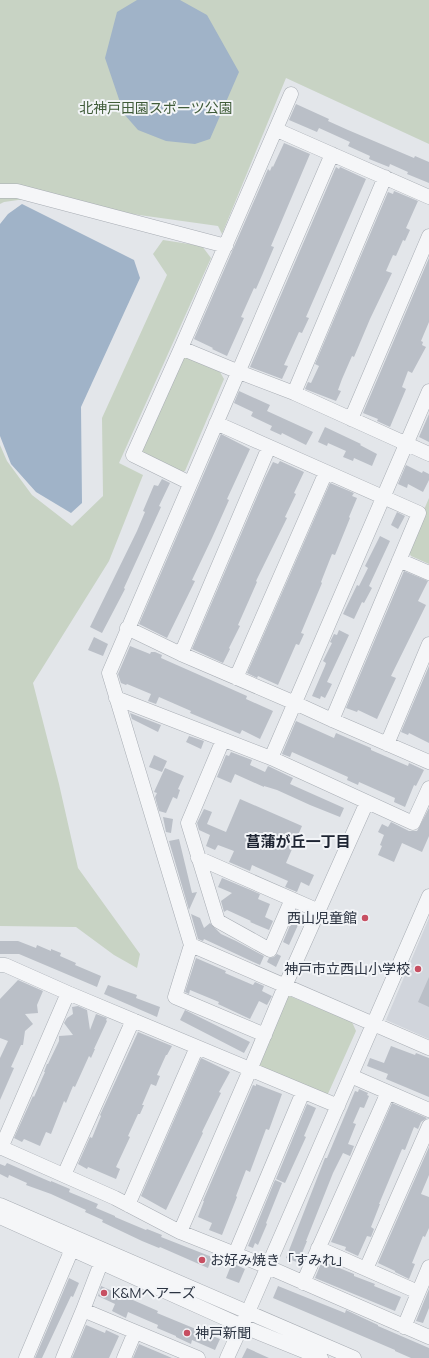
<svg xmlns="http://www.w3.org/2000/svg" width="429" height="1358" viewBox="0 0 429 1358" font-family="Manrope,'Noto Sans JP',sans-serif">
  <rect width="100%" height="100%" fill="#e3e6ea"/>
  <path fill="#d1d5dc" d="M429,918V1039L386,1020Z"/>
  <path fill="#c8d3c4" d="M0,0H429V144L286,78L222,234L218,226L25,199L4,202L0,204Z
    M163,240L202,246L211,258L119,463L143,475L109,561L33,683L59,784L78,868L140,954L137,968L114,955L76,927L0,926V445L7,461L32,495L72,526L103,496L102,418L167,275L153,254Z
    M183,354L220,372L224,379L185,471L180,473L142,456L139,449Z
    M429,498V564L411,556L407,549Z
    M287,995L352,1022L356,1031L327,1096L260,1068L258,1061Z"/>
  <path fill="#a0b3c8" d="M137,0H180L207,15L239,72L210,139L195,144L166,141L138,130L124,114L105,58L117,12Z
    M22,204L134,260L140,278L81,407L82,503L71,513L36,492L11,464L0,436V224L8,214Z"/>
  <path fill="#babfc7" d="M296,104L329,119L328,121L348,130L414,158L415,156L429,162V183L407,174L408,172L390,164L389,167L369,159L370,156L348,146L350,142L319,128L317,132L289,120Z
    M284,143L310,154L271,246L274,247L263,273L256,289L254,288L241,317L244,318L227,356L212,349L213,348L194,339L268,169L270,171L272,166L273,167Z
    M336,167L339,169L340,167L366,179L306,317L309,318L302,333L299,332L284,365L288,366L282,379L250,367Z
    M394,191L418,201L406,228L410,230L405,241L403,240L396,256L393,255L386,271L392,273L370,319L354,357L352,356L342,379L338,390L341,391L336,401L305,389L308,382L311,383L319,366L315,364L388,192L393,194Z
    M429,258V322L421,341L423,342L422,345L426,347L412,373L408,371L402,387L406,389L390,427L377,421L378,419L363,413Z
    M239,391L270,405L267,411L313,432L306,445L282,433L281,435L270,430L272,426L251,416L253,412L234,403Z
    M429,414V442L419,437Z
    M325,427L361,444L360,445L377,454L372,466L354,458L353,461L343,457L346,451L328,443L327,446L318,442Z
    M221,434L250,449L227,499L229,500L212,538L192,580L195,581L167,638L139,624Z
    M280,461L304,472L294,493L296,494L285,517L287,518L256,581L257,582L238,625L240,626L229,648L230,649L223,663L192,649L265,478L273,462L278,464Z
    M406,465L422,473L423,471L429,474V480L423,492L408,484L407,488L398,484Z
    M162,479L170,483L159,506L161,507L124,588L125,589L102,633L90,627L137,531L145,512L143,511L154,485L158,486Z
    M330,483L354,493L352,496L357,498L349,517L350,518L335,555L332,554L321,582L322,583L301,633L304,634L299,645L296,644L278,685L258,676L257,678L247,673Z
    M397,512L405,516L398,529L391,525Z
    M380,536L390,541L369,586L372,588L364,603L362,602L354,619L343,614L357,585L359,586L368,568L365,566Z
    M404,571L428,581L418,601L426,605L391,676L396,678L377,719L358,710L357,712L346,708Z
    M339,630L349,635L327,682L332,684L325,698L321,696L320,699L312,696L325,666L326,663L323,661L332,643L330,642L334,634L337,635Z
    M94,637L108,644L103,656L88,650Z
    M130,646L150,654L151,652H155L162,655L161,658L247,696L246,699L273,711L260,739L242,730L240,734L202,718L190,713L191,711L159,697L156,704L148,701L151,694L127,684L126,685L121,683L118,674Z
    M429,666V743L409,733L408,735L401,732Z
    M130,713L161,725L158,732L132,719Z
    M296,721L334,738L336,733L371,748V750L408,766L409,763L424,770L416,786L414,785L405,807L394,802L395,798L359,782L358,785L347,780L348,777L292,752L290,757L282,754Z
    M189,736L204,741L201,749L186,742Z
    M231,752L252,760L250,765L265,772L268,766L293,778L290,784L344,808L340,817L310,805L277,790L264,786V787L235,774L231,783L217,777L226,755L229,756Z
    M154,755L167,761L162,772L149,767Z
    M165,768L184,776L178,789L180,790L177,799L173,797L166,813L159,811L155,797L157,793L154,792Z
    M240,799L302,826L286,863L314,875L309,886L301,882L297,892L285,887L288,881L252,865L250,871L229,862L234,851L218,845L215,850L206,846L210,835L199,830L197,823L204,809L212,812L207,824L226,832Z
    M429,808V836L422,852L402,843L394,862L378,855L382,846L380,845L384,835L378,832L382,824L388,827L391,822L409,831H417Z
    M163,817L173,819L171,833L166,832Z
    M179,839L192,893L197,892L189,910L169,841Z
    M222,878L260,894L258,899L270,904L265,917L273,921L269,930L250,922L251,921L227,910L224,912L221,901L232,893L218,887Z
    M296,911L303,914L289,945L283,942Z
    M191,914L200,918L204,928L210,923L221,934L236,941L264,956L260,965L204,939L203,941L198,939Z
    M0,941H18L36,948L37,945L51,951V949L61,953L60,956L76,963L75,965L101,976L97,987L19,954H0Z
    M277,954L281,956L276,967L267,962L269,958L274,957Z
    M196,958L226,971L225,973L253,985L255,982L264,986L262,991L272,996L267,1005L259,1001L250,1019L218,1004L219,1002L190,990L189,994L185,992Z
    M429,977V1007L418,1002Z
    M18,980L43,991L37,1005L38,1013L25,1014L33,1024L25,1031L23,1045H21L11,1067L14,1068L0,1100V1058L8,1041L0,1038V999Z
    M108,985L137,995L136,998L160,1007L157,1017L104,994Z
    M78,1006L87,1010L90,1030L96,1014L107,1018L106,1020L107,1021L94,1049H95L91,1058L89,1056L75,1087L73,1086L66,1103L64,1101L51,1134L46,1132L40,1146L24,1139L22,1142L14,1138L33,1096L34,1097L45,1072H44L47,1064H48L59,1041V1036L73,1035L64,1023L67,1018L73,1014L72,1007Z
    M185,1010L250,1042L244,1053L180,1020Z
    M138,1032L172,1046L167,1055H166L157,1075L160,1076L156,1086L151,1084L142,1105H144L140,1114H138L128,1136L130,1137L116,1167L120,1169L116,1179L88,1167L87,1169L78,1164L90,1137L92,1138L101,1116L100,1115Z
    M391,1046L415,1055L416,1053L429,1058V1097L386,1079L388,1074L367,1066L370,1058L384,1063Z
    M201,1058L230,1072L219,1092L221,1093L202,1132L203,1133L166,1210L141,1196Z
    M256,1084L282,1094L269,1130L266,1129L250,1172L246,1170L236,1196L237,1197L222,1235L209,1230L212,1223L198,1217L204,1201H203L253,1085L256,1086Z
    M359,1089L368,1093L367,1095L369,1096L364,1108L360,1107L353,1123L356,1124L348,1144L354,1146L350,1156L343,1153L333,1173L306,1241H307L302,1253L306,1255L302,1264L286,1258L325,1158H327L355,1091L358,1092Z
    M392,1103L427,1118L421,1122L418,1129L414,1127L405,1150L402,1149L379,1204H380L371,1227L374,1229L371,1237L367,1236L358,1256L345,1250L346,1247L331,1242Z
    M307,1104L316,1108L304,1136L306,1137L285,1183L276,1179Z
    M429,1147V1175L421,1194L429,1197V1228L425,1237L423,1236L412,1263L415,1264L409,1279L395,1272V1271L378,1263Z
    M7,1163L51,1182V1181L70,1189L69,1192L98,1204L96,1208L115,1216V1217L134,1225L146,1230L147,1229L162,1235L161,1237L212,1257L208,1268L160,1247L159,1248L142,1241L102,1222L103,1220L85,1212L86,1210L51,1194L26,1185L27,1183L9,1175L8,1178L0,1174V1164L5,1166Z
    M275,1180L282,1183L266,1223L267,1224L258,1245L255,1243L253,1248L248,1246Z
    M322,1261L354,1274V1276L375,1284L374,1286L401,1297L395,1311L315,1278Z
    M232,1263L245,1269L239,1283L226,1278Z
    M69,1278L79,1283L73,1297L71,1296L42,1358H35Z
    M101,1286L158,1311L157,1313L220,1339L215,1350L192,1340L191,1344L176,1337V1336L157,1328L158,1325L128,1312L126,1318L112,1311L115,1304L98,1296Z
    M278,1286L345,1313L346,1310L378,1325V1326L429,1348V1358H411L395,1351V1350L273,1298Z
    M429,1289V1308L423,1323L416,1321Z
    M86,1325L105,1333L106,1330L119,1336L109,1358H72Z
    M139,1344L172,1358H133Z
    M247,1348L269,1358H242Z"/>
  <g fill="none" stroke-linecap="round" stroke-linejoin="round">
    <defs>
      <path id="minor" d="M277,130L429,197
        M332,154L109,673L191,945L429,1048
        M0,191H17L226,246
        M181,348L239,372L294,393L429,454
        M294,393L385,177
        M351,419L429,236
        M216,423L419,513L332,720
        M190,483L133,455L181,348L291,94
        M399,560L429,573
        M127,628L181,654L295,703L332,720L429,762
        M181,654L269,447
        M236,678L326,472
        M116,698L271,758L413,823L429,788
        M223,740L188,823L218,921L270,950L292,899
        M387,744L429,644
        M271,758L429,391
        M198,858L319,911
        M191,945L175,997L265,1035
        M0,965H5L68,993L338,1106
        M351,1076L429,1110
        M0,1147L115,1198L180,1232L268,1267L429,1337
        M1,1148L68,993
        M64,1175L133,1020
        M0,1205L354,1358
        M128,1205L197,1047
        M0,1217L242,1326L321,1358
        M180,1232L250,1070L285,986L367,802
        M318,1248L418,1292
        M235,1254L303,1092
        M366,1269L429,1126
        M303,1283L388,1092
        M83,1310L101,1263
        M404,1327L429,1267
        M26,1358L72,1249
        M63,1358L83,1310L198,1358
        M124,1358L135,1332
        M227,1358L248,1312L429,896"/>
    </defs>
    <use href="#minor" stroke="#a8adb4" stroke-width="15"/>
    <use href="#minor" stroke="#f5f6f8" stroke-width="14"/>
  </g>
  <g fill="#c74f62" stroke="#f2f4f7" stroke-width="1.5">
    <circle cx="365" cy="918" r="4"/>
    <circle cx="418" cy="969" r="4"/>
    <circle cx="202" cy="1260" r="4"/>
    <circle cx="104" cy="1293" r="4"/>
    <circle cx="187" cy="1333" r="4"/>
  </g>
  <g text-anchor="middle" stroke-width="4" stroke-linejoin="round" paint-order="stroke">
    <g font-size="14" fill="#405c39" stroke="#f2f4f7">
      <text x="156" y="113">北神戸田園スポーツ公園</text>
    </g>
    <g font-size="14" fill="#2b3341" stroke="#f2f4f7" text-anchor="start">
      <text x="357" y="923" text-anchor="end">西山児童館</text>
      <text x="410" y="974" text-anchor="end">神戸市立西山小学校</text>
      <text x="210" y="1265">お好み焼き「すみれ」</text>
      <text x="112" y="1298">K&amp;Mヘアーズ</text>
      <text x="195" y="1338">神戸新聞</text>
    </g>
    <g font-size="15" font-weight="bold" fill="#1d2432" stroke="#f2f4f7">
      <text x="298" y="847">菖蒲が丘一丁目</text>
    </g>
  </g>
</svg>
